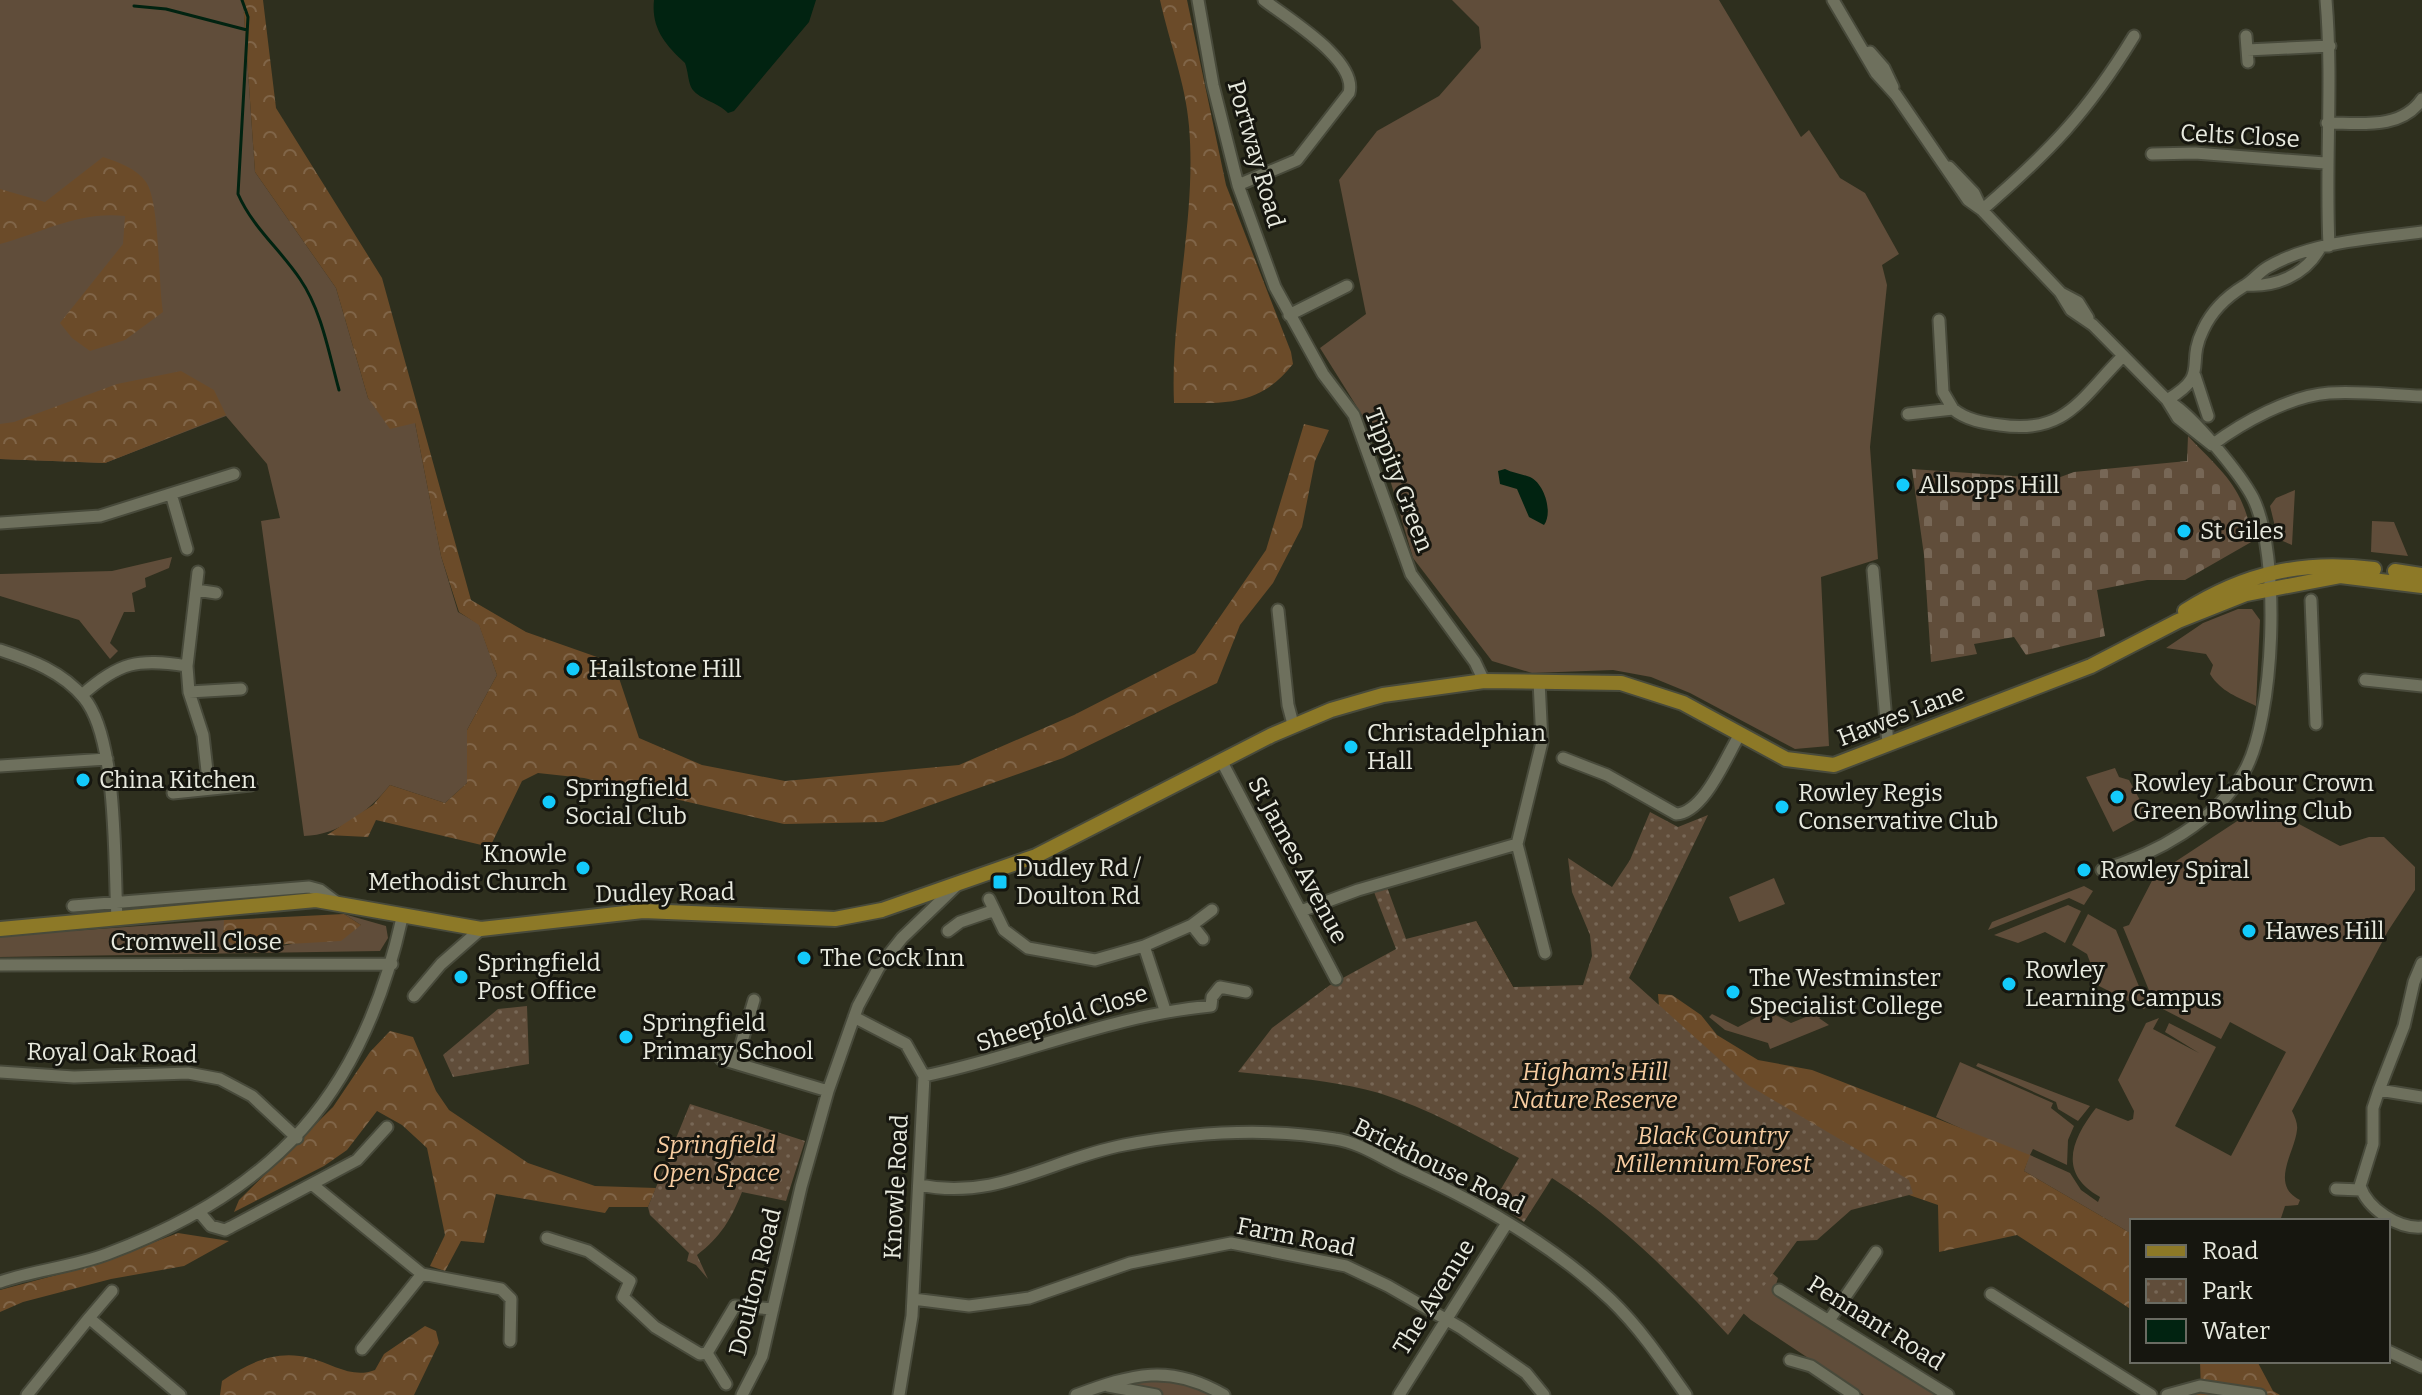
<svg xmlns="http://www.w3.org/2000/svg" width="2422" height="1395" viewBox="0 0 2422 1395" font-family="Bitter,serif">
  <defs>
    <pattern id="forest-crowns" width="20" height="18" patternUnits="userSpaceOnUse" patternTransform="scale(2)"><rect width="20" height="18" fill="#6b4b29"/><path d="M2 6a3 3 0 1 1 6 0M12 15a3 3 0 1 1 6 0" fill="none" stroke="#806548"/></pattern>
    <pattern id="cemetery-stones" width="16" height="16" patternUnits="userSpaceOnUse" patternTransform="scale(2)"><rect width="16" height="16" fill="#604d3a"/><path d="M2 7V4a2 2 0 0 1 4 0v3zM10 15v-3a2 2 0 0 1 4 0v3z" fill="#776756"/></pattern>
    <pattern id="park-dots" width="8" height="8" patternUnits="userSpaceOnUse" patternTransform="scale(2)"><rect width="8" height="8" fill="#604d3a"/><path d="M2 2h.1M6 6h.1" fill="none" stroke="#776756" stroke-width="1.8" stroke-linecap="round"/></pattern>
  </defs>
  <rect width="100%" height="100%" fill="#2e2f1e"/>
  <path fill="#604d3a" d="M0,0H243L255,172L336,288L368,398L383,415L415,423L441,556L458,612L479,624L497,675L467,730V783L445,803L390,785C368,812 339,835 304,836L261,521L280,518L267,464L226,416L105,463L0,459Z
    M1452,0H1719L1801,137L1809,130L1840,178L1865,193L1899,254L1882,265L1887,285L1870,447L1878,559L1821,577L1829,746L1795,749L1690,693L1651,677L1613,670L1532,673L1492,661L1413,558L1379,442L1320,348L1366,314L1339,180L1377,131L1439,96L1481,48L1479,27Z
    M2295,490L2292,545L2278,539L2270,506L2276,498Z
    M2372,521L2394,522L2408,556L2371,552Z
    M172,557L169,568L145,578L146,587L132,593L135,612H124L110,643L118,651L110,659L79,620L0,596V574L112,571Z
    M2238,609H2252L2260,620L2256,706C2238,697 2221,692 2210,674L2213,665L2206,654L2166,648L2203,623Z
    M2115,768L2119,777L2129,780L2147,813L2113,832L2086,777Z
    M2269,808L2340,846L2369,837H2384L2415,867V890L2388,931L2292,1111C2295,1117 2298,1124 2297,1130C2295,1152 2269,1185 2300,1200L2298,1205L2285,1206L2280,1221H2132V1234L2024,1171L2028,1159L1936,1117L1960,1062L2053,1103L2051,1108L2074,1126L2068,1140L2067,1165L2033,1149L2030,1155L2070,1173L2081,1190L2098,1202L2100,1197C2057,1173 2072,1139 2096,1108L2128,1121L2133,1119L2134,1111L2118,1080L2146,1023L2159,1018L2153,1029L2199,1053L2165,1032L2169,1023L2216,1047L2175,1126L2231,1156L2286,1052L2230,1022L2221,1039L2155,1005L2123,927L2129,925L2155,875L2251,812Z
    M1774,878L1785,904L1739,922L1729,897Z
    M2084,886L2093,891L2084,905L2069,898L1988,930L1992,922Z
    M2068,905L2081,911L2065,943L2045,932L2018,943L1994,935Z
    M344,914L386,926L388,938L380,951L0,957V936L224,920V938C263,962 319,935 361,925Z
    M2088,914L2116,930L2147,1006L2144,1009L2099,986L2087,954L2072,945Z
    M1855,997L1819,1018L1829,1025L1770,1049L1768,1043L1725,1030L1709,1017L1712,1014L1738,1027L1768,1011L1791,1023Z
    M1978,1063L2090,1106L2078,1121L2058,1109L2056,1102L1976,1066Z
    M1772,1273L1778,1278L1775,1288L1937,1395H1864L1751,1320L1743,1313Z
    M1167,1376L1218,1395H1162L1122,1383Z"/>
  <path fill="url(#forest-crowns)" d="M243,0H263L276,108L382,278L471,600L526,632L614,663L639,738L702,765L785,781L959,765L1074,715L1195,653L1266,550L1304,424L1329,430L1315,461L1302,527L1273,583L1240,625L1217,683L1063,758L883,822L784,824L584,778L538,773L522,781L490,847L376,820L368,837L327,835L373,805L390,785L445,803L467,783V730L497,675L479,625L459,612L441,556L415,423L390,429L368,398L336,288L255,172Z
    M1160,0H1187L1226,185L1291,352L1293,364C1259,407 1225,403 1174,403C1170,310 1197,219 1189,126C1186,85 1169,41 1160,0Z
    M103,157C118,162 136,168 146,182C160,202 158,282 163,312L125,340L90,351L72,338L60,323L123,244L125,216C79,211 44,232 0,244V189L45,202Z
    M181,371L214,390L226,415L105,463L0,459V424L14,422L117,384Z
    M344,914L361,925L341,941L238,947L223,938L224,920Z
    M1476,921L1513,987H1612L1659,1006L1658,994L1672,995L1701,1015L1717,1035L1758,1060L1812,1070L2030,1155L2024,1171L2132,1234V1310L2017,1235L1939,1252L1938,1205L1443,1034Z
    M390,1031L413,1037L436,1091L449,1110L528,1163L595,1186L656,1188L648,1207H609L605,1213L496,1194L484,1243L461,1241L445,1271L430,1266L445,1235L427,1148L402,1125L377,1111L347,1150L324,1166L234,1212L239,1200L333,1107L370,1052Z
    M178,1233L229,1241L184,1266L111,1279L23,1302L0,1312V1290L94,1265Z
    M425,1326L436,1331L439,1343L414,1395H220L222,1381C248,1363 276,1349 310,1358C333,1364 352,1379 375,1370L384,1354Z
    M2200,1361H2257L2273,1391L2280,1395H2191L2201,1391Z"/>
  <path fill="url(#cemetery-stones)" d="M2188,436C2225,475 2243,486 2253,541L2185,580H2147L2097,590L2105,636L2026,655L2014,637L1974,644L1977,654L1931,662L1924,555L1912,469L2055,479L2074,472L2187,461Z"/>
  <path fill="url(#park-dots)" d="M1650,812L1678,827L1708,815L1629,978L1748,1085L1909,1180L1913,1194L1851,1210L1817,1240L1797,1241L1728,1335C1674,1277 1620,1221 1552,1178L1524,1222L1494,1201L1519,1158C1474,1135 1428,1108 1379,1093C1333,1080 1285,1077 1238,1072L1272,1028L1330,985L1396,949L1374,892L1387,887L1406,939L1476,921L1513,987L1583,985L1592,956L1590,935L1572,892L1568,858L1612,887L1630,860Z
    M527,1006L529,1064L453,1077L443,1055L498,1009Z
    M690,1104L805,1141L786,1201L742,1192C731,1219 721,1237 697,1255L708,1279L696,1265L687,1261L689,1253L650,1215L648,1207Z"/>
  <path fill="#012311" d="M654,0H816L809,22L734,111L728,113C718,102 697,99 691,87C688,80 688,71 685,63C665,45 651,28 654,0Z
    M1505,469C1513,473 1522,474 1530,477C1545,484 1553,513 1544,525L1529,517L1517,489L1500,484L1498,471Z"/>
  <g fill="none" stroke-linecap="round" stroke-linejoin="round">
    <path stroke="#012311" stroke-width="3" d="M242,0L248,17L238,194C253,228 280,249 300,279C322,311 329,354 339,390
      M134,6L166,9L247,30"/>
    <defs>
      <path id="minor" d="M1198,0L1213,85L1238,185L1275,287L1323,374L1354,415L1411,574L1475,662L1484,681
        M1833,0L1876,73L1896,95L1968,200L1982,210L2060,292L2071,310L2093,325L2167,400L2178,418L2212,445
        M2326,0C2333,82 2325,163 2329,246
        M2246,36L2248,62
        M2247,50L2330,46
        M1870,52L1884,68L1893,87
        M2327,123C2360,123 2401,130 2422,99
        M2152,154L2195,153L2325,163
        M1949,167L1974,193L1982,210
        M1238,185L1297,160L1349,93C1358,60 1288,19 1264,0
        M1982,210C2050,151 2087,113 2134,36
        M2247,285C2276,287 2304,275 2319,250
        M2061,293L2078,302L2088,318
        M1289,315L1347,286
        M1939,320L1943,392L1953,409
        M2195,376L2208,416
        M2167,400C2211,374 2185,366 2203,330C2212,310 2226,297 2244,286C2253,281 2259,272 2268,267C2313,241 2371,239 2422,232
        M1908,414L1953,409C1966,420 1984,423 2000,425C2066,435 2081,398 2123,356
        M2212,445C2243,422 2290,396 2329,393C2360,391 2392,395 2422,396
        M172,497L187,549
        M0,523L100,516L234,474
        M1873,570L1888,744
        M196,590L216,593
        M2311,600L2316,724
        M1278,610L1288,705L1293,724
        M0,650C31,660 63,672 84,698C118,739 114,864 117,919
        M187,666L198,572
        M2365,680L2422,686
        M1539,681L1542,742L1517,844L1545,953
        M189,692L241,689
        M82,695C119,662 138,658 187,666L189,692L203,735L209,789
        M1563,758L1607,775L1676,814C1704,813 1726,757 1740,734
        M1222,762L1336,979
        M0,766L107,759
        M173,793L251,785
        M2102,870C2156,854 2216,821 2244,772C2275,719 2281,554 2253,498C2241,475 2193,416 2171,403
        M989,899L1004,930L1028,948L1095,960L1144,946L1165,1010
        M73,906L309,887L320,890L336,902
        M1301,911L1358,890L1517,844
        M1192,925L1203,939
        M948,931L960,922L992,911
        M1144,946L1192,925L1212,910
        M0,965L392,964
        M414,996L441,964L481,929
        M854,1017L906,1044L924,1076L912,1316L899,1395
        M721,1059L828,1091
        M736,1062L754,1000
        M0,1072L74,1077L188,1073L220,1079L252,1096L297,1138
        M924,1076C1021,1056 1112,1015 1211,1006L1212,997L1220,987L1246,992
        M2379,1090L2404,1026L2414,982L2422,963
        M2422,1097L2379,1090L2373,1108V1144L2360,1186C2368,1209 2398,1229 2422,1227
        M313,1185L422,1274L362,1349
        M919,1185C997,1201 1051,1159 1124,1145C1194,1132 1264,1127 1335,1139C1359,1142 1385,1160 1407,1170C1480,1203 1553,1245 1611,1300C1640,1328 1663,1362 1686,1395
        M2336,1189L2361,1190
        M200,1213L211,1226L225,1230L231,1227L357,1160L387,1127
        M547,1238L588,1251L630,1281L623,1297L655,1327L700,1354L707,1353L735,1306L773,1309
        M422,1274L501,1289L511,1299L510,1341
        M0,1282C35,1270 72,1267 107,1254C275,1191 363,1094 402,918
        M1779,1290L1948,1395
        M112,1291L89,1318L180,1395
        M1991,1294L2151,1395
        M913,1299L969,1306L1029,1298L1130,1263L1231,1243L1346,1266L1388,1286L1461,1328L1526,1373L1544,1395
        M1830,1319L1876,1252
        M2388,1351L2422,1367
        M707,1353L726,1384
        M1790,1360L1811,1366L1854,1395
        M1108,1386L1156,1395
        M27,1395L89,1318
        M742,1395L762,1356L801,1187L828,1091L858,1006L879,967L902,938L956,886
        M1076,1395C1133,1374 1169,1363 1224,1395
        M1399,1395L1507,1223
        M2167,1395L2200,1386L2260,1395"/>
      <path id="major" d="M2395,571L2422,575
        M2185,611C2245,573 2303,560 2374,569
        M0,929L316,900L481,929L643,911L835,919L882,910L1036,856L1272,735L1331,710L1383,695L1484,681L1621,683L1683,703L1786,759L1834,765L2091,666L2178,621L2246,594L2340,576L2422,586"/>
    </defs>
    <use href="#minor" stroke="#484a3b" stroke-width="15"/>
    <use href="#major" stroke="#484a3b" stroke-width="18"/>
    <use href="#minor" stroke="#6e705d" stroke-width="11"/>
    <use href="#major" stroke="#8d7927" stroke-width="14"/>
  </g>
  <g fill="#13cafb" stroke="#16160f" stroke-width="3">
    <circle cx="1903" cy="485" r="8"/>
    <circle cx="2184" cy="531" r="8"/>
    <circle cx="573" cy="669" r="8"/>
    <circle cx="1351" cy="747" r="8"/>
    <circle cx="83" cy="780" r="8"/>
    <circle cx="2117" cy="797" r="8"/>
    <circle cx="549" cy="802" r="8"/>
    <circle cx="1782" cy="807" r="8"/>
    <circle cx="583" cy="868" r="8"/>
    <circle cx="2084" cy="870" r="8"/>
    <rect x="992" y="874" width="16" height="16" rx="4"/>
    <circle cx="2249" cy="931" r="8"/>
    <circle cx="804" cy="958" r="8"/>
    <circle cx="461" cy="977" r="8"/>
    <circle cx="2009" cy="984" r="8"/>
    <circle cx="1733" cy="992" r="8"/>
    <circle cx="626" cy="1037" r="8"/>
  </g>
  <g text-anchor="middle" stroke-width="6" stroke-linejoin="round" paint-order="stroke">
    <g font-size="24" fill="#e8eadf" stroke="#16160f">
      <text transform="translate(2240 136) rotate(3)" y="8">Celts Close</text>
      <text transform="translate(1256 154) rotate(74)" y="8">Portway Road</text>
      <text transform="translate(1399 480) rotate(69)" y="8">Tippity Green</text>
      <text transform="translate(1901 715) rotate(-21)" y="8">Hawes Lane</text>
      <text transform="translate(1298 860) rotate(62)" y="8">St James Avenue</text>
      <text transform="translate(665 893) rotate(-1)" y="8">Dudley Road</text>
      <text x="196" y="950">Cromwell Close</text>
      <text transform="translate(1062 1018) rotate(-17)" y="8">Sheepfold Close</text>
      <text transform="translate(112 1053) rotate(1)" y="8">Royal Oak Road</text>
      <text transform="translate(1439 1166) rotate(26)" y="8">Brickhouse Road</text>
      <text transform="translate(896 1187) rotate(-87)" y="8">Knowle Road</text>
      <text transform="translate(1296 1237) rotate(11)" y="8">Farm Road</text>
      <text transform="translate(755 1282) rotate(-76)" y="8">Doulton Road</text>
      <text transform="translate(1434 1297) rotate(-58)" y="8">The Avenue</text>
      <text transform="translate(1876 1323) rotate(32)" y="8">Pennant Road</text>
    </g>
    <g font-size="24" fill="#e8eadf" stroke="#16160f" text-anchor="start">
      <text x="1919" y="493">Allsopps Hill</text>
      <text x="2200" y="539">St Giles</text>
      <text x="589" y="677">Hailstone Hill</text>
      <text x="1367" y="741">Christadelphian<tspan x="1367" dy="28">Hall</tspan></text>
      <text x="99" y="788">China Kitchen</text>
      <text x="2133" y="791">Rowley Labour Crown<tspan x="2133" dy="28">Green Bowling Club</tspan></text>
      <text x="565" y="796">Springfield<tspan x="565" dy="28">Social Club</tspan></text>
      <text x="1798" y="801">Rowley Regis<tspan x="1798" dy="28">Conservative Club</tspan></text>
      <text x="567" y="862" text-anchor="end">Knowle<tspan x="567" dy="28">Methodist Church</tspan></text>
      <text x="1016" y="876">Dudley Rd /<tspan x="1016" dy="28">Doulton Rd</tspan></text>
      <text x="2100" y="878">Rowley Spiral</text>
      <text x="2265" y="939">Hawes Hill</text>
      <text x="820" y="966">The Cock Inn</text>
      <text x="477" y="971">Springfield<tspan x="477" dy="28">Post Office</tspan></text>
      <text x="2025" y="978">Rowley<tspan x="2025" dy="28">Learning Campus</tspan></text>
      <text x="1749" y="986">The Westminster<tspan x="1749" dy="28">Specialist College</tspan></text>
      <text x="642" y="1031">Springfield<tspan x="642" dy="28">Primary School</tspan></text>
    </g>
    <g font-size="24" font-style="italic" fill="#f8cda1" stroke="#16160f">
      <text x="1595" y="1080">Higham's Hill<tspan x="1595" dy="28">Nature Reserve</tspan></text>
      <text x="1713" y="1144">Black Country<tspan x="1713" dy="28">Millennium Forest</tspan></text>
      <text x="716" y="1153">Springfield<tspan x="716" dy="28">Open Space</tspan></text>
    </g>
  </g>
  <rect x="2130" y="1219" width="260" height="144" fill="#16160f" stroke="#6a6b62" stroke-width="2"/>
  <rect x="2146" y="1245" width="40" height="12" fill="#8d7927" stroke="#6a6b62" stroke-width="2"/>
  <text x="2202" y="1259" font-size="24" fill="#e8eadf">Road</text>
  <rect x="2146" y="1279" width="40" height="24" fill="url(#park-dots)" stroke="#6a6b62" stroke-width="2"/>
  <text x="2202" y="1299" font-size="24" fill="#e8eadf">Park</text>
  <rect x="2146" y="1319" width="40" height="24" fill="#012311" stroke="#6a6b62" stroke-width="2"/>
  <text x="2202" y="1339" font-size="24" fill="#e8eadf">Water</text>
</svg>
